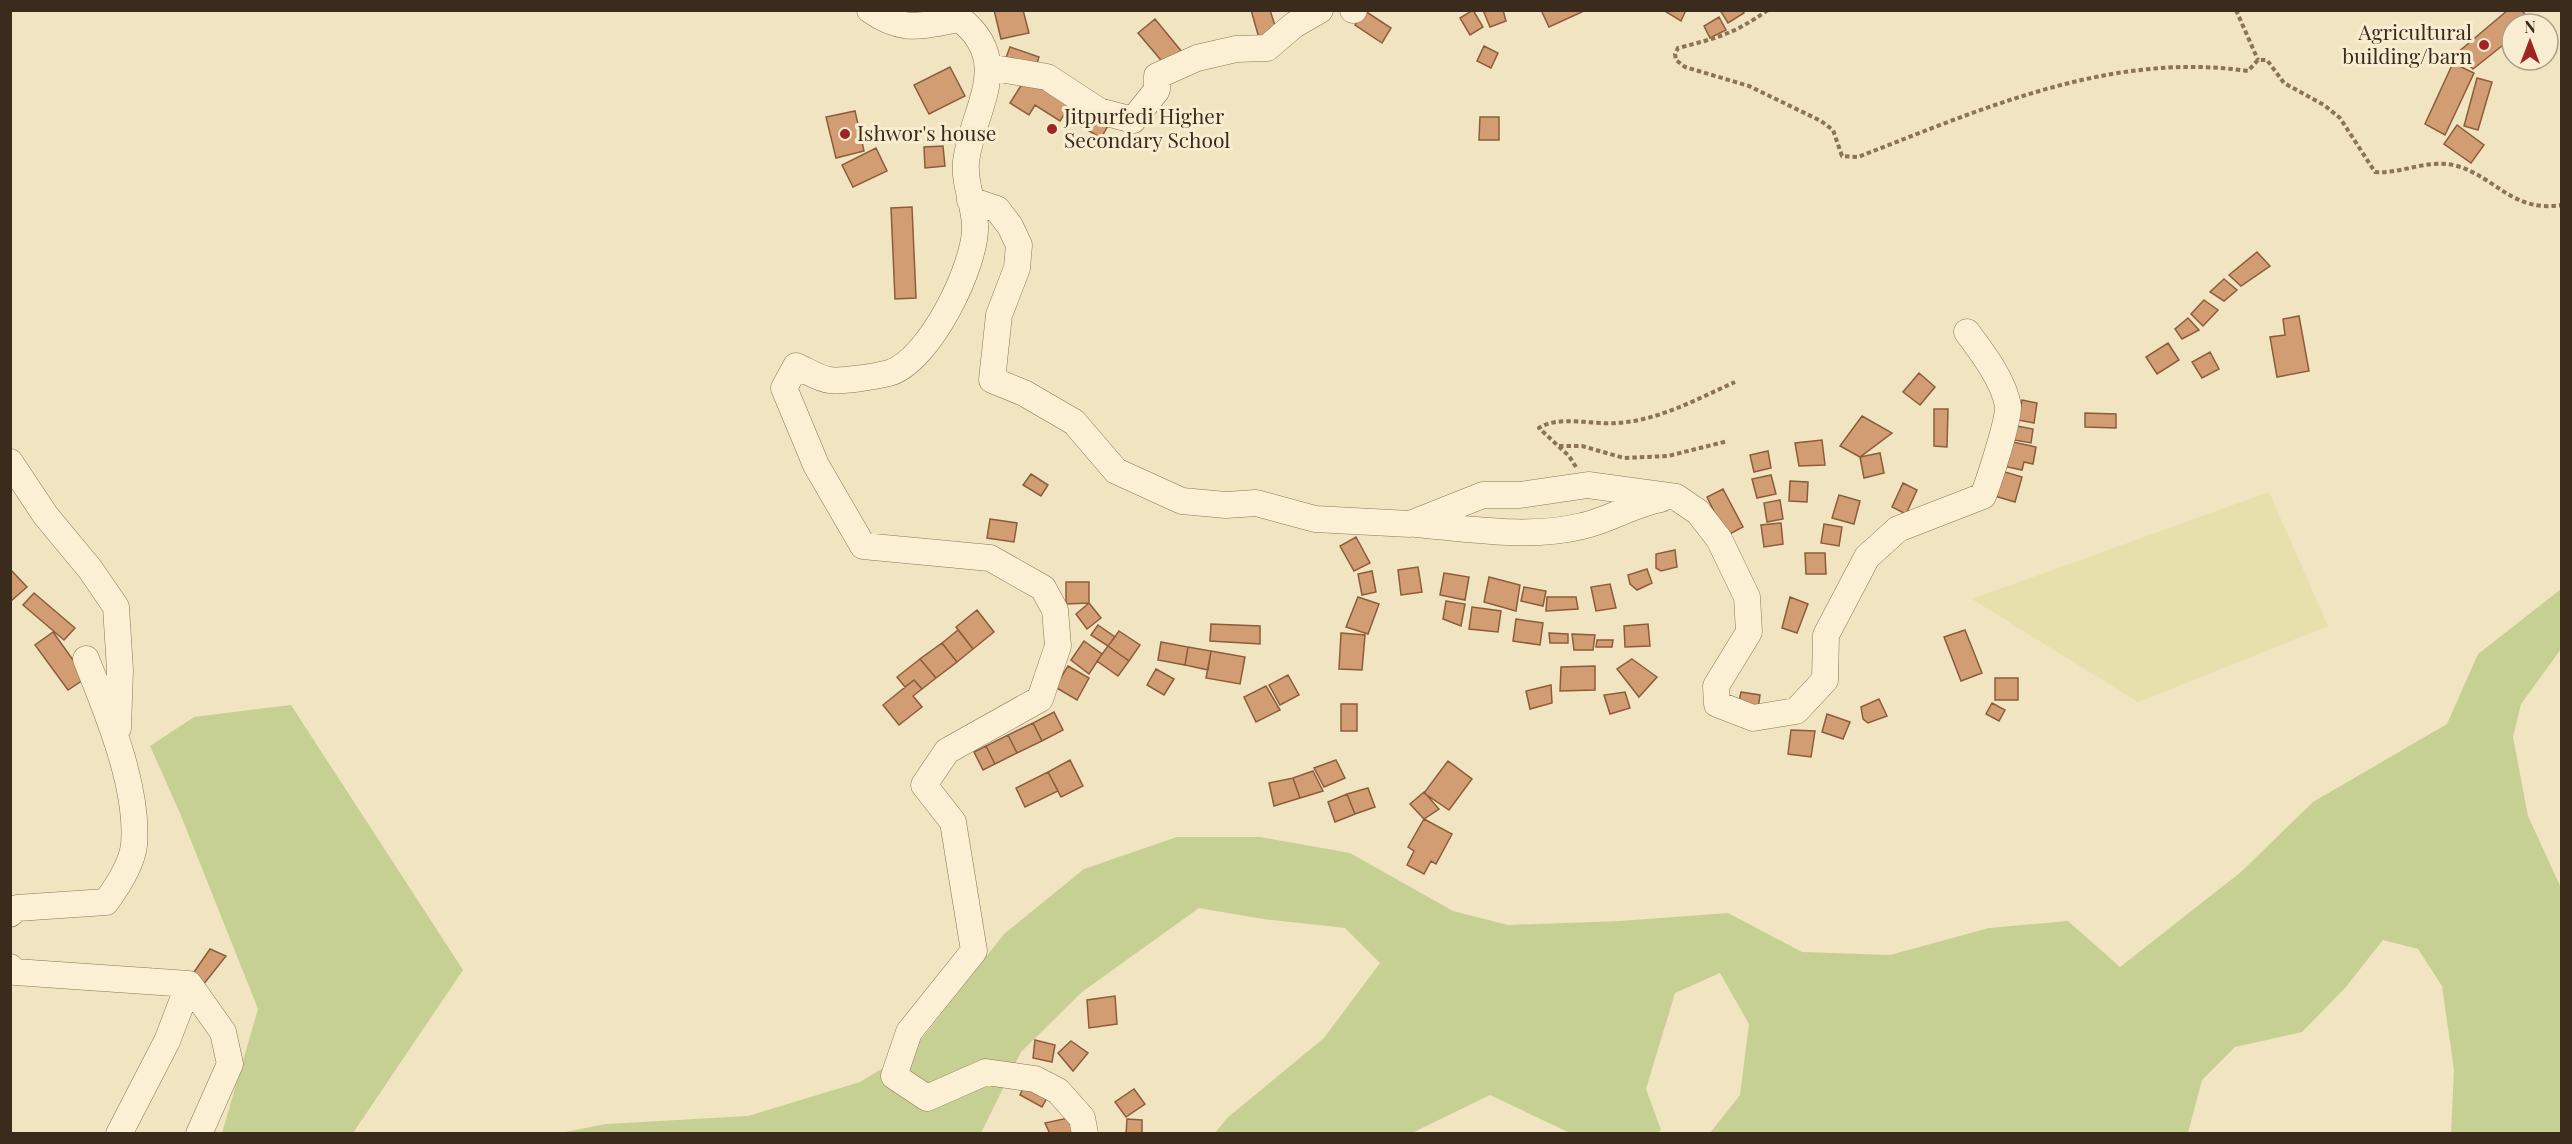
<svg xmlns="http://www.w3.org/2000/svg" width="2572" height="1144" viewBox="0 0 2572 1144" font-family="'Playfair Display',serif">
  <rect width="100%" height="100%" fill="#f1e4c0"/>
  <path fill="#e7dfac" d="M2269,492L2328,626L2138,702L1972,599Z"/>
  <path fill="#c7d093" d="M2561,589V649L2521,704L2513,737L2528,816L2561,888V1133H2451L2454,1070L2442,986L2418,949L2383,940L2345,988L2302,1032L2235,1047L2202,1080L2188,1133H1710L1740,1095L1749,1024L1720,973L1675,993L1646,1089L1661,1130L1657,1133H1570L1490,1095L1412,1133H1215L1227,1118L1324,1038L1380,963L1345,928L1263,919L1199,908L1082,992L1021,1052L981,1133L555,1134L606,1124L748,1116L860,1082L913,1050L1004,934L1084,869L1177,837H1260L1350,853L1453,911L1508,925L1620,921L1728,913L1802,952L1890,955L1989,928L2068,921L2120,967L2241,872L2313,802L2447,724L2478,654Z
    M291,705L463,970L353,1133H222L258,1009L180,813L150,746L194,717Z"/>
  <path fill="#d29d73" stroke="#8c5d3a" stroke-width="1.5" d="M994,10H1023L1029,33L1001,39Z
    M1251,10H1270L1277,32L1259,38Z
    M1473,10L1483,27L1470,35L1460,18Z
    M1483,10H1503L1506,21L1490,27Z
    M1541,10H1584V11L1549,27Z
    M1663,10H1686L1681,21Z
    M1720,10H1742L1744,13L1728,23Z
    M2508,10H2522L2531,23L2512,24V38L2473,69L2457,53Z
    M1365,11L1391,28L1382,43L1355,25Z
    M1719,17L1726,30L1710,38L1704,26Z
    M1155,19L1182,52L1165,65L1138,33Z
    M1484,46L1498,53L1491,68L1477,61Z
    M1010,47L1039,57L1034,73L1004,63Z
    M2453,63L2474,73L2445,135L2425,124Z
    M950,67L965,96L929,114L914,85Z
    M1027,76L1071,104L1060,121L1035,105L1029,115L1010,103Z
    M2477,78L2492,82L2478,130L2464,126Z
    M1075,104L1109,124L1101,138L1067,118Z
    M855,111L864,151L836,158L826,117Z
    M1480,117H1499V140H1479Z
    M2457,125L2484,145L2471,163L2444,144Z
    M943,146L945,166L925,168L924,147Z
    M876,148L887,171L853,187L842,165Z
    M912,207L916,298L895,299L891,208Z
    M2257,252L2270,266L2241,286L2229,275Z
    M2224,279L2237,290L2224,301L2210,292Z
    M2204,300L2218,310L2203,326L2191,314Z
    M2299,316L2309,371L2277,377L2270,337L2285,335L2283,319Z
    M2188,318L2199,330L2182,339L2175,329Z
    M2168,343L2179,360L2157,374L2146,357Z
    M2210,352L2219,369L2202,378L2192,362Z
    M1919,373L1935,387L1920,405L1903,392Z
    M2022,400L2037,403L2034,423L2018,420Z
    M1934,409H1948L1947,447L1934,446Z
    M2085,413L2116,414V428L2085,427Z
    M1862,416L1892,433L1860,457L1840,446Z
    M2017,426L2033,429L2031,443L2014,440Z
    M1822,440L1825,465L1799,466L1795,443Z
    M2008,441L2036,447L2033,464L2024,462L2022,470L2003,466Z
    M1768,451L1771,468L1754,472L1750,455Z
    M1880,453L1884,473L1864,478L1860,457Z
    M1998,470L2022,477L2015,502L1991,495Z
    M1031,474L1048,485L1041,496L1023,485Z
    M1771,475L1776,494L1757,498L1752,479Z
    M1790,481L1808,482L1807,502L1789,501Z
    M1903,483L1917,490L1906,514L1892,507Z
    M1723,489L1743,527L1726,536L1707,497Z
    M1839,495L1860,501L1854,524L1832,518Z
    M1780,500L1783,519L1767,522L1764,503Z
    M990,519L1017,523L1014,542L987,538Z
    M1781,523L1783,544L1764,547L1761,525Z
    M1824,524L1842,527L1839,546L1821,543Z
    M1356,537L1370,563L1354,571L1340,546Z
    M1675,550L1677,567L1661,571L1656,568V554Z
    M1805,553H1825L1826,574H1806Z
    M1418,567L1422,592L1401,595L1398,570Z
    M10,569L27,587L11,601L10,600Z
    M1647,569L1652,583L1637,590L1630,584L1628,575Z
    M1372,571L1376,592L1362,595L1358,574Z
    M1444,573L1469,577L1465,600L1440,595Z
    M1489,577L1520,585L1516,611L1484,602Z
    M1066,582H1089V603L1066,604Z
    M1610,584L1616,608L1596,611L1591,587Z
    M1524,587L1546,591L1543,606L1521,601Z
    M34,593L75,628L64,640L23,605Z
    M1358,597L1379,604L1368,634L1346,627Z
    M1547,597H1576L1578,609L1546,611Z
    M1790,597L1808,604L1797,633L1782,628Z
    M1446,601L1465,604L1461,626L1443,619Z
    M1089,603L1101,618L1087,629L1076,614Z
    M1472,607L1501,611L1498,632L1469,629Z
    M977,610L994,632L973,649L956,627Z
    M1516,619L1543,623L1540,645L1513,641Z
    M1211,624L1260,626V644L1210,641Z
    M1648,624L1650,646L1625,647L1624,626Z
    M1098,625L1115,637L1108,646L1091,635Z
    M958,630L973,649L957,662L942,643Z
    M1965,630L1982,673L1961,681L1944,637Z
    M1119,631L1140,645L1129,661L1108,646Z
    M53,632L86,678L68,690L35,645Z
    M1341,633L1365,635L1362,670L1339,669Z
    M1549,633L1568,634V643H1550Z
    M1572,634L1595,635L1593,650H1574Z
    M1597,640H1613L1612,647H1596Z
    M1084,641L1102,654L1089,674L1071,660Z
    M1161,642L1188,647L1185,665L1158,660Z
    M942,643L957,662L936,678L920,659Z
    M1108,646L1129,661L1118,676L1097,661Z
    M1188,647L1211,651L1208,670L1185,665Z
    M1211,651L1245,657L1240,684L1206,678Z
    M920,659L936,678L922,689L914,680L905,687L897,677Z
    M1632,659L1657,677L1639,697L1617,669Z
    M1068,666L1089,678L1077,700L1055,687Z
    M1595,666V690L1560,691L1561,667Z
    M1156,669L1174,679L1164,695L1147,685Z
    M1288,675L1299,695L1280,705L1269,685Z
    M1995,678H2018V700H1995Z
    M914,680L922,689L913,696L922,707L899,725L883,705Z
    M1551,685L1552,703L1530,709L1526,691Z
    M1266,686L1280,710L1256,722L1244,697Z
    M1625,692L1630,708L1610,714L1604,695Z
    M1741,692L1760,695L1758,710L1739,701Z
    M1879,699L1887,716L1868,723L1863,719L1861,707Z
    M1992,703L2005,710L1999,721L1986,714Z
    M1341,704H1357V731H1341Z
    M1054,712L1063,730L1042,741L1033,723Z
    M1827,714L1850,722L1843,739L1822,732Z
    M1033,723L1042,741L1017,753L1008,735Z
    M1791,730L1815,731L1811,757L1788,754Z
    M1008,735L1017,753L995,764L986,746Z
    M986,746L995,764L983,770L974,752Z
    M1070,760L1083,786L1061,797L1048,772Z
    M1336,760L1345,778L1324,787L1314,768Z
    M1448,761L1472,779L1449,810L1424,793Z
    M1313,771L1323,791L1300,798L1293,778Z
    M1048,772L1058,791L1025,807L1016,788Z
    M1293,778L1300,798L1274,806L1269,783Z
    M1368,788L1375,807L1355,814L1347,794Z
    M1424,792L1439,809L1424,819L1410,804Z
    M1347,794L1355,814L1335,822L1328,802Z
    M1424,819L1452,834L1436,864L1431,861L1424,874L1407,865L1414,851L1408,847Z
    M210,949L226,956L203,985L192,975Z
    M1115,996L1117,1024L1089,1028L1087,1000Z
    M1035,1040L1055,1045L1052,1062L1033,1058Z
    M1071,1041L1088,1053L1073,1071L1058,1053Z
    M1026,1082L1049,1094L1042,1107L1020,1095Z
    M1134,1089L1145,1104L1126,1117L1115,1102Z
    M1068,1118L1074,1134H1050L1045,1123Z
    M1127,1119L1142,1120V1134H1126Z"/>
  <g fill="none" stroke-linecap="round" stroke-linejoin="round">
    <defs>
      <path id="minor" d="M870,10C904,34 922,25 960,19C1015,62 972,110 966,162C964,184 974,203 975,225C977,264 929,362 889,373C877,376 842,382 830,380C819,379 806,370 796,366L784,388L816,465L863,546L990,558L1043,588L1055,610L1058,646L1040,699L947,751L924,785L953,822L974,951L909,1032L894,1076L927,1098L986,1072L1035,1079L1058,1091L1082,1118L1085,1134
        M1353,10H1354
        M988,67L1047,77L1099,111L1133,120L1157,90V76L1197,58L1236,49L1267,48L1294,25L1320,10
        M970,200L997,209L1010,226L1019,245L1017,268L999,315L992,380L1024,393L1074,422L1116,471L1182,501L1226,505L1256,503L1315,519L1410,524L1483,495H1520L1588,485L1676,497L1698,512L1719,539L1747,597L1749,632L1716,686L1717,704L1753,718L1796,711L1825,680L1826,635L1867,557L1898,529L1983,496C1989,481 2009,420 2008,406C2004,381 1982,352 1967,332
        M10,462L46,516L90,569L116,607L120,670L118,728
        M1416,524C1471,529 1528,539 1582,526C1610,520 1633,504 1661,499
        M10,914L17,908L106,902C117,887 132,863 134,845C139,787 107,712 86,659
        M10,967L15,972L189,984L167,1041L119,1134
        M189,984L223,1032L230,1064L199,1134"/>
    </defs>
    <use href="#minor" stroke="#8b7456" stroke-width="27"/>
    <path stroke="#8b7456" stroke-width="4" stroke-dasharray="4.5 3" stroke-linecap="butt" d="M1768,10C1734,34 1717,38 1678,48L1675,54L1676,60L1685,67L1749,86L1821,121L1833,130L1842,156L1858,157C1982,109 2111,51 2248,71L2258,60H2267L2284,83L2324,105L2340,118L2375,172C2403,174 2428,158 2457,166C2497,178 2513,213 2562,205
      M2236,10L2258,60
      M1559,446H1582L1624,458L1668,456L1728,441
      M1576,467L1569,456L1539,428C1559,415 1592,425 1616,423C1658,421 1697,399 1735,382"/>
    <use href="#minor" stroke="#fbf0d3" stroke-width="26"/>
  </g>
  <g fill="#9f2522" stroke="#f8edd0" stroke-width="2">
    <circle cx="2484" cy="45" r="6"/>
    <circle cx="1052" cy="129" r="6"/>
    <circle cx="845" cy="134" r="6"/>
  </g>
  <g text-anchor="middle" stroke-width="6" stroke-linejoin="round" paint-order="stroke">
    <g font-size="21" fill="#3a2b1c" stroke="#f8edd0" text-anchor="start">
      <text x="2472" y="40" text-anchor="end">Agricultural<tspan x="2472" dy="24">building/barn</tspan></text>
      <text x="1064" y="124">Jitpurfedi Higher<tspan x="1064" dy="24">Secondary School</tspan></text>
      <text x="857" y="141">Ishwor's house</text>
    </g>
  </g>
  <rect width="2572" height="1144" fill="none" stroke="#3a2b1c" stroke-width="24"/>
  <g transform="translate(2530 42)"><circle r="28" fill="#f8edd0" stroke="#ac9f88" stroke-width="1.5"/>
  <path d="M0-4.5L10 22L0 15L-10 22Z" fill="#9f2522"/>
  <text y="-9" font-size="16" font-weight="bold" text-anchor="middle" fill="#3a2b1c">N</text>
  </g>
</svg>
